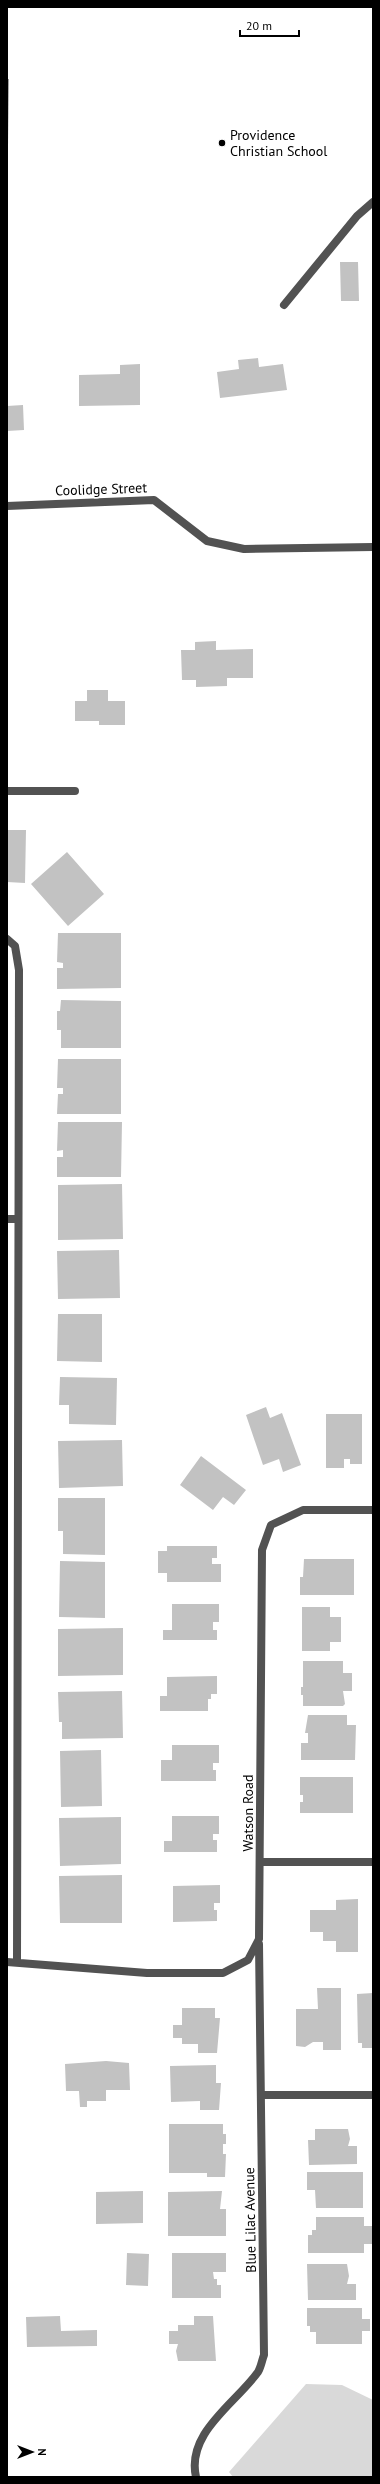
<svg xmlns="http://www.w3.org/2000/svg" width="380" height="2484" viewBox="0 0 380 2484" font-family="'PT Sans',sans-serif">
  <rect width="100%" height="100%" fill="#fff"/>
  <path fill="#d9d9d9" d="M306,2384L342,2385L373,2400V2477H233L229,2472Z"/>
  <path fill="#a0a0a0" d="M7,79H9L7,211Z"/>
  <path fill="#c2c2c2" d="M340,262H358L359,301H341Z
    M258,358L259,367L283,364L287,390L220,398L217,372L239,369L238,360Z
    M140,364V405L79,406V375L120,374V365Z
    M23,405L24,430L7,431V406Z
    M216,641V650L253,649V678H227V686L196,687V680H182L181,650H195V642Z
    M87,690H108V701H125V725H99V721H75V701H87Z
    M7,830H26L25,883L7,882Z
    M67,852L104,894L68,926L31,884Z
    M58,933H121V988L57,989V968H63V963L57,962Z
    M61,1000L121,1001V1048H61V1030H57V1011H60Z
    M58,1059H121V1114H57L58,1094H63V1088H57Z
    M58,1122H122L121,1177H57V1157H63V1150L57,1151Z
    M122,1184L123,1239L58,1240V1185Z
    M119,1250L120,1298L58,1299L57,1251Z
    M58,1314H102V1362L57,1361Z
    M60,1377L117,1378L116,1425L69,1424V1405H59Z
    M266,1407L270,1418L282,1413L301,1465L283,1472L279,1459L263,1465L246,1415Z
    M326,1414H362V1464H350V1459H344V1468H326Z
    M122,1440L123,1486L59,1488L58,1441Z
    M201,1456L246,1490L234,1505L223,1497L213,1510L180,1485Z
    M58,1498H105V1555L63,1554V1531H58Z
    M167,1546H217V1558H212V1564H221V1582H167V1573H158V1551H167Z
    M304,1559H354V1595H300V1577H303Z
    M60,1561L105,1562V1618L59,1617Z
    M172,1604H219V1622H213V1630H217V1640H163V1630H172Z
    M302,1607H330V1617H341V1642H330V1651H302Z
    M123,1628V1675L58,1676V1629Z
    M303,1661H343V1673H352V1691H343L345,1704L343,1706H303V1695H301V1687H303Z
    M217,1676V1694H211V1699H208V1711H160V1696H167V1677Z
    M122,1691L123,1738L62,1739V1722H59L58,1692Z
    M308,1715H347V1725H356L355,1760H301V1743H308V1733H305Z
    M172,1745H219V1763H213V1770H216V1781H161V1760H172Z
    M101,1750L102,1806L61,1807L60,1751Z
    M300,1777H353V1813H300V1802H303V1795H300Z
    M172,1816H219V1834H213V1840H217V1852H164V1841H172Z
    M121,1817V1864L60,1866L59,1818Z
    M122,1875V1923H60L59,1876Z
    M220,1885V1903H214V1910H217V1921L173,1922V1886Z
    M358,1899V1952H336V1941H323V1932H310V1910H336V1900Z
    M317,1988H341V2050H323V2042H313L305,2047L296,2046V2009H318Z
    M373,1993V2048H362V2043H358L357,1994Z
    M182,2008H215V2018H220L217,2053H198V2044H182V2038H173V2025H182Z
    M106,2061L129,2063L130,2090H106V2101H87V2107H80L79,2091H66L65,2064Z
    M216,2065V2083H221L219,2110H200V2101L171,2102L170,2066Z
    M169,2124H223V2134H226V2144H223V2154H226L225,2177H207V2173H169Z
    M315,2129H348L350,2139L348,2146H357V2164L309,2165L308,2140H315Z
    M307,2172H363V2208H316L315,2190H307Z
    M143,2191V2223L96,2224V2192Z
    M222,2191L220,2209H226V2236H168V2192Z
    M316,2217H364V2226H373V2244H364V2253H308V2235H312V2230H316Z
    M127,2253L149,2254L148,2286L126,2285Z
    M172,2253H226V2272H213L214,2279H217V2285H221V2298H172Z
    M307,2264H347L349,2276L347,2284H356V2300H308Z
    M307,2308H362V2319H370V2331H362V2344H316V2332H310V2326H307Z
    M60,2316L61,2331L97,2330V2346L27,2347L26,2317Z
    M194,2316H213L216,2361H178L176,2351L178,2344H169V2331H178V2325H194Z"/>
  <g fill="none" stroke-linecap="round" stroke-linejoin="round">
    <path stroke="#525252" stroke-width="8" d="M284,305L357,216L373,202"/>
    <path stroke="#525252" stroke-width="8" d="M7,506L154,500L207,541L244,549L373,547
      M7,791H75
      M7,939L15,946L19,970L17,1962
      M7,1219H17
      M261,1862H373
      M7,1962L147,1973H223L248,1960L259,1939L262,1550L271,1525L303,1510H373
      M261,2095H373
      M196,2477C186,2433 235,2404 258,2372C261,2367 262,2360 264,2355L259,1944"/>
  </g>
  <circle fill="#000" stroke="#fff" stroke-width="1.5" cx="222" cy="143" r="4"/>
  <g text-anchor="middle" stroke-width="3" stroke-linejoin="round" paint-order="stroke">
    <g font-size="14" fill="#000" stroke="#fff" text-anchor="start">
      <text x="230" y="140">Providence<tspan x="230" dy="16">Christian School</tspan></text>
    </g>
    <g font-size="14" fill="#000" stroke="#fff">
      <text transform="translate(101 489) rotate(-2)" y="5">Coolidge Street</text>
      <text transform="translate(248 1813) rotate(-90)" y="5">Watson Road</text>
      <text transform="translate(250 2220) rotate(-91)" y="5">Blue Lilac Avenue</text>
    </g>
  </g>
  <rect width="380" height="2484" fill="none" stroke="#000000" stroke-width="16"/>
  <g transform="translate(32 2452) rotate(90)" stroke="#ffffff" stroke-width="3" paint-order="stroke">
  <path d="M0-3L7 15L0 10L-7 15Z" fill="#000000"/>
  <text y="-6" font-size="11" font-weight="bold" text-anchor="middle" fill="#000000">N</text>
  </g>
  <path d="M240 30v6h59v-6" fill="none" stroke="#000000" stroke-width="2"/>
  <text x="246" y="30" font-size="12" fill="#000000" stroke="#ffffff" stroke-width="3" paint-order="stroke">20 m</text>
</svg>
